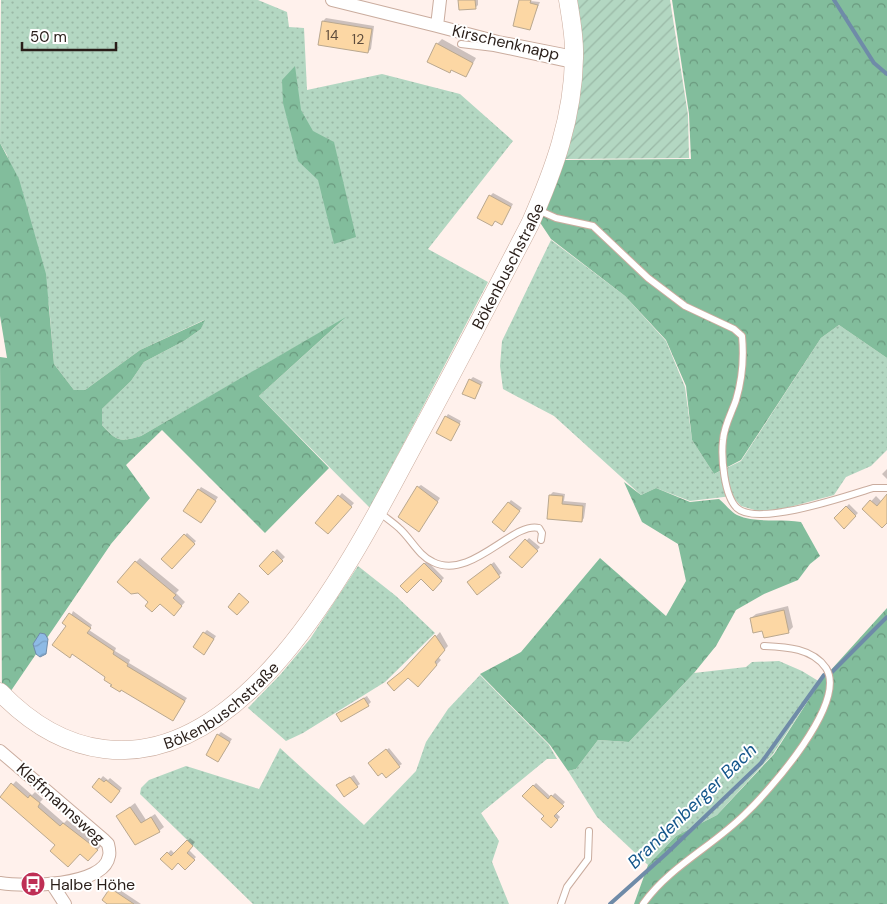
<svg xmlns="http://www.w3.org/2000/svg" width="887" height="904" viewBox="0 0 887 904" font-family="'DM Sans',sans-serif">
  <defs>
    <pattern id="grass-dots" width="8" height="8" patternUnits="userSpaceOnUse" patternTransform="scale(1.25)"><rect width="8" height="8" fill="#b3d7c2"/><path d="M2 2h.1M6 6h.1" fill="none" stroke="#9ab8a6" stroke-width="1.8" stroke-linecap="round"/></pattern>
    <pattern id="forest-crowns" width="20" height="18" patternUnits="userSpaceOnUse" patternTransform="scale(1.25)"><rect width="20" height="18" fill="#82bd9c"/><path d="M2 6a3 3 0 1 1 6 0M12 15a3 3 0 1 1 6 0" fill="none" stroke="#6a997e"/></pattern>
    <pattern id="garden-furrows" width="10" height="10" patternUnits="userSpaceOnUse" patternTransform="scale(1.25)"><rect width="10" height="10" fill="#b3d7c2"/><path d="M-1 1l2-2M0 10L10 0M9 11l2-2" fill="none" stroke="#9ab8a6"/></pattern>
    <pattern id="water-waves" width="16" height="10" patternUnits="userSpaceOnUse" patternTransform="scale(1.25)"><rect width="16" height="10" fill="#8dbae5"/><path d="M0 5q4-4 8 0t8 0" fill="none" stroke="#7a9fc4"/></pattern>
  </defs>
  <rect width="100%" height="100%" fill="#fff1ec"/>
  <path fill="url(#grass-dots)" d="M1,0H258L287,12L289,27L304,28L307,90L382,74L460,94L513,141L428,249L488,282L370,508L259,396L344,319L141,436C120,442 117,442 102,425V409L131,381L144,362L184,341L201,329L204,320L140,350L85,390H74L54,364L49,305L7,155L0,143Z
    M551,240L625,296L666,341L685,387L692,440L714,474L741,461L821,338L839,325L887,358V450L871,466L846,477L834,495L779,510L758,511L741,506L732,496L690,501L656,488L641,495L554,416L503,389L500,366L502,341Z
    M358,566L396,596L435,633L385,682L303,733L286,741L248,708L280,675L310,639Z
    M779,661L802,671L820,682L773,754L717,815L676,836L648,865L597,817L568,771L576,769L598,740L629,742L694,673L746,667L752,662Z
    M480,675L549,745L557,759H547L481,813L499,841L492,862L509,904H253L140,794L141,788L149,780L186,766L259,789L280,748L364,825L416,771L426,742L448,709Z"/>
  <path fill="url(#forest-crowns)" d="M672,0H887V358L839,325L821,338L741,460L714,474L692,440L686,386L666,340L625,296L551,239L539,221L565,160L691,159L689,114Z
    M295,66L301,110L313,131L334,142L356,237L334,244L318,180L298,161L283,103L282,80Z
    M0,143L19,179L46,274L54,364L74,390H85L140,350L205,320L201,329L184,341L144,362L131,381L102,409V425C117,442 120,442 141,436L346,317L259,396L329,468L265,533L162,430L126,465L150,498L111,544L2,704L0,357L7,358L0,316Z
    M624,482L641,495L656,488L690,502L719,499C725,504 731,512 737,515C757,524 780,518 801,522L820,556L810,564L798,580L764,594L736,610L716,646L694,673L629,742L598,740L576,769L568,771L550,745L480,674L521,652L600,558L666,616L686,581L678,544L642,522Z
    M887,608V904H634L648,865L676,836L717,815L774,754L820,682Z"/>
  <path fill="url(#garden-furrows)" d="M576,0H670L688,115L689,158L565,159L576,112Z"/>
  <path fill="url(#water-waves)" stroke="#6f8ba8" d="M40,633L45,634L48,639L46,654L40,657L36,654L33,644Z"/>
  <path fill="#0003" d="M459,0H478V5L475,8Z
    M520,0L540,2L529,28Z
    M326,18L374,26L371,49L368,52L323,21Z
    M442,39L476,58L466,76L452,69L450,71L437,44Z
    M493,193L513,204L502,223L490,196Z
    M473,377L483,382L474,398L470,380Z
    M448,414L461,421L453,436L446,417Z
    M887,469V479L882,474Z
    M421,485L440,498L419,531L418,487Z
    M201,487L218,497L204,518L185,510Z
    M553,492L565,494L564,501L586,503L584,518L582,521L548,518L550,495Z
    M342,493L354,503L331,530L317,523Z
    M876,496L882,502L887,497V521L864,509Z
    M511,500L522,508L506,527L493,522Z
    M849,504L858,513L844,527L835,518Z
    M187,533L196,541L172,567L163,559Z
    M529,538L540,547L522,567L511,557Z
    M277,549L285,557L268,574L261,566Z
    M140,558L179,590L176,593L185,602L174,614L160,602H150L136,562Z
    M427,561L444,578L433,589L421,577L402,586Z
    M494,562L502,573L477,593L472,580Z
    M788,606L793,627L788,632L763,630L751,618L756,614Z
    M73,611L92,625L89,630L116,648L115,651L130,660L129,663L187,698L173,720L113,684L67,625Z
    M207,630L216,636L207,650L204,633Z
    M440,632L448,646L438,657L441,660L422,681L408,676L407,668Z
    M367,696L371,702L368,705L340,712Z
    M221,732L232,739L218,760V735Z
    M389,748L402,764L399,766L372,761Z
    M354,775L360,784L357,786L340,783Z
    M103,776L108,780L110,778L122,788L114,799L94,787Z
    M16,781L32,795L35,792L43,799L40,802L64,823L67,820L101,846L88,860L80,852L57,845L2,796Z
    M536,783L551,797L555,793L565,802L556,813L560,817L551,826L545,816L524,796Z
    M135,803L146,820L155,814L164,827L159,831L118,816Z
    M190,838L195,842L189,850L196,857L185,869L178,861L162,859L171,850L175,854Z
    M114,886L141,904H110L104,900Z"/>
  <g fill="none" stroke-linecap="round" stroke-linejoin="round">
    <path stroke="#6f8ba8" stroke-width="4" d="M834,0L874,63L887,74
      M830,674L887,617
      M610,904L666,854L761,763L824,675"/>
  </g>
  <path fill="#fcd7a4" stroke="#baa88f" d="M458,0H475L476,9L459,10Z
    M519,0H531L530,3L538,5L530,30L513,26Z
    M322,21L372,29L368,53L318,45Z
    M436,43L473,63L466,77L451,70L450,73L427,62Z
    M489,195L511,207L502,225L495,221L492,226L477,218Z
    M469,379L481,385L475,399L462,394Z
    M445,416L460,424L451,441L436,433Z
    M417,486L438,502L419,532L398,517Z
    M198,489L216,501L201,523L183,511Z
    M887,494V523L882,528L862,509L870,500L877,506Z
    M338,495L352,507L328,534L315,523Z
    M549,495L563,496L562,504L583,506L582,522L547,519Z
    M508,502L520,511L504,532L492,522Z
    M846,506L856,516L844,529L834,518Z
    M184,534L195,544L172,569L161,559Z
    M525,539L538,551L522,568L509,557Z
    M273,551L283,561L268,575L259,566Z
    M135,561L176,595L173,598L182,606L174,616L160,604L152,612L145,606L148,602L138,593L131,594L117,582Z
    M424,563L442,581L433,591L421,579L407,593L400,586Z
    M491,564L500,577L477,595L467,582Z
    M239,593L249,602L237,615L228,607Z
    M784,610L789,633L764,638L762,631L753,633L750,618Z
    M69,613L91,628L87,633L114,651L113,654L128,664L127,666L185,701L173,721L121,690L120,692L110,686L112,685L104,680L105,677L72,654L70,658L52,645L66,626L62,623Z
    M203,632L214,639L204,655L193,647Z
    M435,635L445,650L435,662L437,665L418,687L408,678L394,691L387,683L402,671Z
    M364,698L369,706L341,722L336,714Z
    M217,734L230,742L218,762L206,755Z
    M386,749L400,767L386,778L382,773L378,776L368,763Z
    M350,777L358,787L344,797L336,785Z
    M99,778L104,782L106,780L120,791L111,803L92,787Z
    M11,783L28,798L30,795L40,803L38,807L60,826L63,823L98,850L88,861L80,854L68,867L50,851L55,845L0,797Z
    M533,785L548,799L551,795L564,806L554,816L558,820L551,828L541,819L544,816L522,796Z
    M130,807L141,823L151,817L160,832L135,845L116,816Z
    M187,840L193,846L187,853L195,860L185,870L178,863L172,870L160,859L167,852L171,856Z
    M110,888L134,904H107L102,900Z"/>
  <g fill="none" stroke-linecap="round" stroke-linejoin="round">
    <defs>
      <path id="service" d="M461,44L494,48L573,65
        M538,210L556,218L593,226L648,278L685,306L734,329L742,336C744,357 742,380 736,400C732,412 724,426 723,440C721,457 724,496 737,508C757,527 847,496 873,488H887
        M379,512C386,518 394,523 400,529C411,539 419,556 433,562C471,581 513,521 539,528L542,533L541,540
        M561,904L567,887L588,859L589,831
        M643,904C669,867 713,846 745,814C769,791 848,703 826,668C812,648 786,647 764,646"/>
      <path id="minor" d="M332,0L437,26
        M440,0L437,26L498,42L574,57
        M0,751L103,839L108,844C109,848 110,853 109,856C104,887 23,887 0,883
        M52,884L65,904"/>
      <g id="secondary">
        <path id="s1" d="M0,692C28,721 63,744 104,749C253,768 360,544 419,435C457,365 493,295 530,224C554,170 573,118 574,58C575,38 571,19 568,0"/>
      </g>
    </defs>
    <use href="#service" stroke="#caac9e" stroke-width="8"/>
    <use href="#minor" stroke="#caac9e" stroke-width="14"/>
    <use href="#secondary" stroke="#caac9e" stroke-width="19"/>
    <use href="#service" stroke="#fff" stroke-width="6"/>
    <use href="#minor" stroke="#fff" stroke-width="12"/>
    <use href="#secondary" stroke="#fff" stroke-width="18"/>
  </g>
  <defs>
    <symbol id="bus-disc" viewBox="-11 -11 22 22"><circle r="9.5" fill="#bf2f55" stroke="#fff"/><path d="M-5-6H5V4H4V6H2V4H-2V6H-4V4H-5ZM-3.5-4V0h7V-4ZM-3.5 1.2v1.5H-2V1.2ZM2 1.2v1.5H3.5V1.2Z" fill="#fff"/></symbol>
  </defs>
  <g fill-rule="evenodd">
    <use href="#bus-disc" x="19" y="870" width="28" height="28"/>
  </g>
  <g text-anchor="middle" stroke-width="4" stroke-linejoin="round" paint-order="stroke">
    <g font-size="14" fill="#5e4c3c">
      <text x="332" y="40">14</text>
      <text x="358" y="44">12</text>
    </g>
    <g font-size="16" fill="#291e19" stroke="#fff">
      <text transform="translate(506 42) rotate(13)" y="6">Kirschenknapp</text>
      <text dy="6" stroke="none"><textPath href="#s1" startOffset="782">Bökenbuschstraße</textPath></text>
      <text dy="6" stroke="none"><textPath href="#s1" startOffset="251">Bökenbuschstraße</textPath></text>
      <text transform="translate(61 803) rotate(42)" y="6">Kleffmannsweg</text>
    </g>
    <g font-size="16" fill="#291e19" stroke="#fff" text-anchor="start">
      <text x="50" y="890">Halbe Höhe</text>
    </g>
    <g font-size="18" font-style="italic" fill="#15578c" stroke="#fff">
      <text transform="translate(692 806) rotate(-44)" y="6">Brandenberger Bach</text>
    </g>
  </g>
  <path d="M22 42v8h94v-8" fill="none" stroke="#291e19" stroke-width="2.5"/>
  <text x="30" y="42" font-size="15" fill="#291e19" stroke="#ffffff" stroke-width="4" paint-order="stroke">50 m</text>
</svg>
